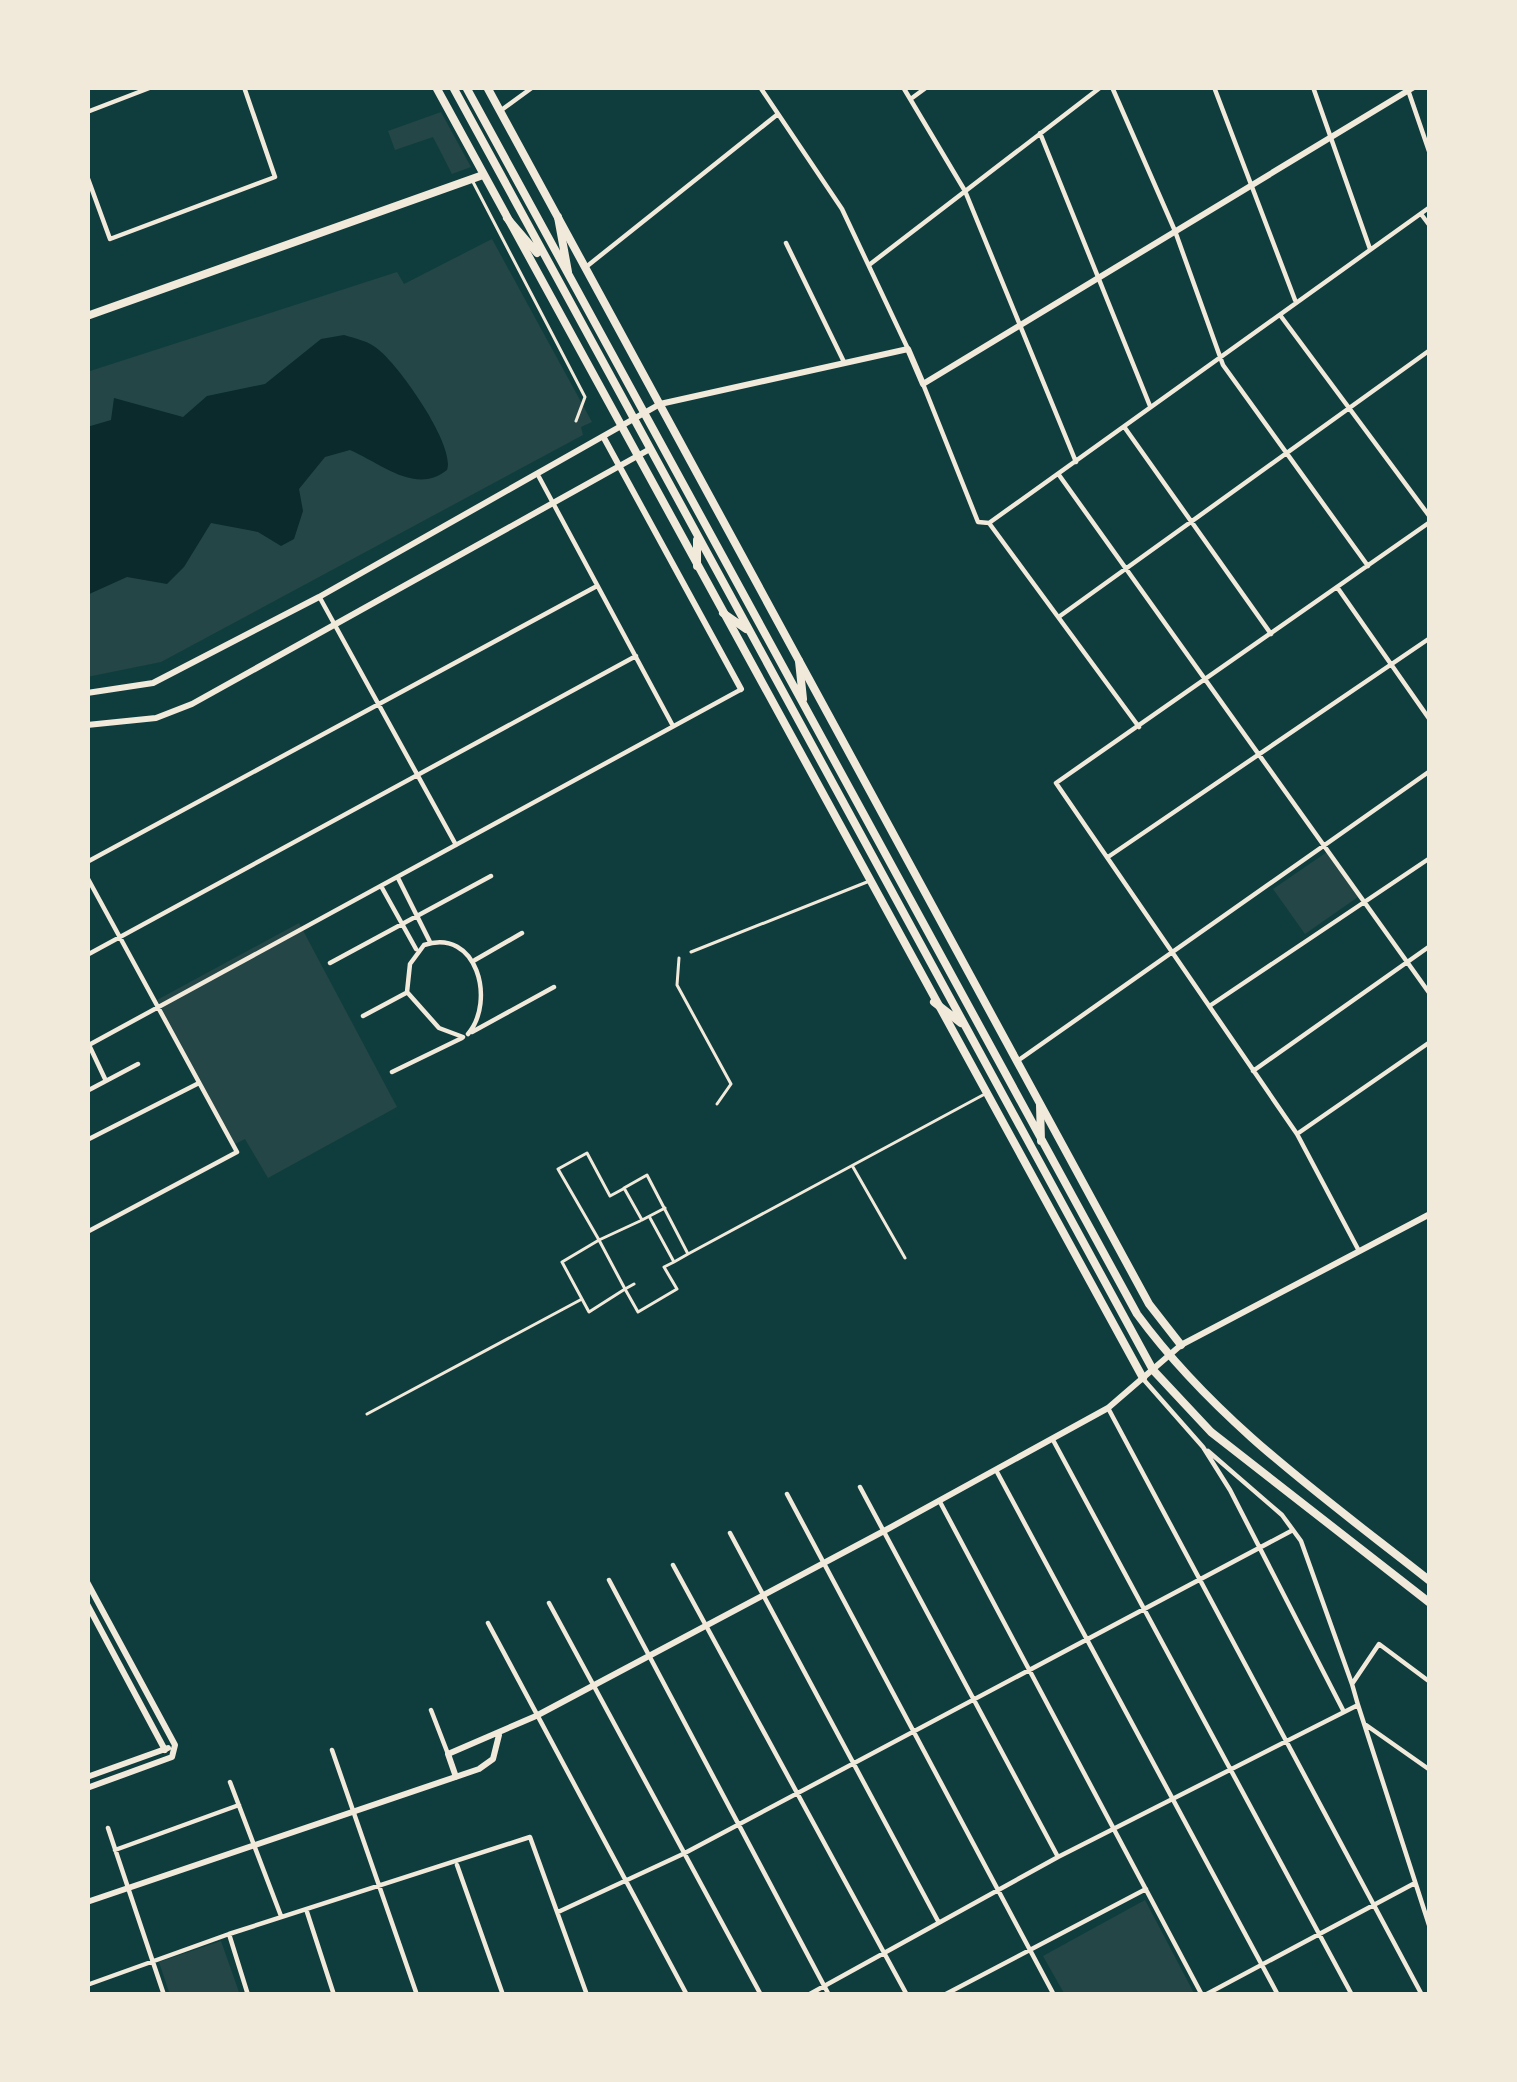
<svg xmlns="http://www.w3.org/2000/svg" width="1517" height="2082" viewBox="0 0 1517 2082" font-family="'PT Sans',sans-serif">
  <rect width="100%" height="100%" fill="#0f3d3e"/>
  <path fill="#244646" d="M441,112L471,167L452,174L433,137L395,150L388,131Z
    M492,239L592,422L581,427L583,435L161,662L87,677V372L397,272L404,284Z
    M1327,852L1358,897L1305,934L1273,889Z
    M299,923L397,1107L268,1178L245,1139L235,1144L157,1000Z
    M1145,1900L1195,1995H1065L1043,1956Z
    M221,1941L240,1995H170L159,1962Z"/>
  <path fill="#0a2a2b" d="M344,335C357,339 369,341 379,350C400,367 456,446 447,470C416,495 382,464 350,450L325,457L299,489L303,511L294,539L281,546L258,532L211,523L184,567L167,584L127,577L87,595V427L111,420L114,398L183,417L207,396L265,384L321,339Z"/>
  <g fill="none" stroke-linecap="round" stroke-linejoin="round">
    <path stroke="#f1e9da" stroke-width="3" d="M472,180L585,397L576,421
      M691,952L867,882
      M679,958L677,985L731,1084L717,1104"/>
    <path stroke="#f1e9da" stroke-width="3" d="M853,1167L905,1258
      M623,1189L610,1196L587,1153L558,1169L599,1240L640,1221
      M665,1208L642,1220L624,1188L647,1175L688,1254L983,1095
      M650,1218L674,1262L688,1254
      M599,1240L625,1289L589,1312L562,1262Z
      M634,1284L625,1289L638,1312L677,1289L664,1267L674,1262
      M367,1414L582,1299"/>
    <path stroke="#f1e9da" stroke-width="4.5" d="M760,87L842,209L908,349
      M903,87L965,191L1076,462
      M1112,87L1175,231L1223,365L1368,566
      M1214,87L1295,300
      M1313,87L1370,249
      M1407,87L1430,154
      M912,98L927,87
      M500,111L533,87
      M87,112L152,87
      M1040,133L1150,406
      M87,176L110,239L275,177L244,87
      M1421,214L1430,226
      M786,243L844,362
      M869,265L1101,87
      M586,267L778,114
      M1280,315L1430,517
      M923,384L978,522L989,523L1139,727
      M1125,428L1271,634
      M1059,475L1430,994
      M539,477L673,726
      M989,523L1430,207
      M1337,587L1430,720
      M320,598L456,845
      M1060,616L1430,350
      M1108,857L1430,638
      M87,862L597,586
      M87,877L237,1152L87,1232
      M398,878L430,942
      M381,886L416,949
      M87,955L636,656
      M475,960L522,933
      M330,963L491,876
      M1211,1005L1430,858
      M363,1016L406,993
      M472,1032L554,987
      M463,1037L439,1028L407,992L410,964L424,945C477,927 496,1001 468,1034
      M89,1045L106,1081
      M87,1046L740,690
      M1016,1062L1430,771
      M1253,1071L1430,946
      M392,1072L462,1038
      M87,1091L138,1064
      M1297,1134L1430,1042
      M87,1140L199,1083
      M1359,1251L1297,1134L1056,783L1430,522
      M1144,1380L1203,1447L1230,1490L1344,1712
      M1108,1408L1422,1995
      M1053,1440L1352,1995
      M1208,1451L1282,1515L1301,1541L1352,1684
      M997,1472L1278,1995
      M860,1487L1058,1857
      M787,1494L1054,1995
      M940,1502L1202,1995
      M730,1533L938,1921
      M673,1565L907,1995
      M609,1580L829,1995
      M549,1603L761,1995
      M488,1623L687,1995
      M1358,1705L1430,1928
      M431,1710L448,1754
      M1366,1725L1430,1770
      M332,1750L417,1995
      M230,1782L281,1916
      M108,1828L164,1995
      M115,1850L239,1805
      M457,1865L503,1995
      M307,1912L334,1995
      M558,1912L683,1854L1293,1530
      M229,1934L248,1995
      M87,1985L229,1934L530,1837L587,1995
      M808,1995L1058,1857L1358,1705L1352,1684L1379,1644L1430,1682
      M944,1995L1146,1889
      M1205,1995L1415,1883"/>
    <path stroke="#f1e9da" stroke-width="6" d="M604,438L741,689
      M87,693L153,683L319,597L660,404L908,349L923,384L1414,87
      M87,725L156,718L192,704L650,449
      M87,1582L175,1745L172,1757L87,1788
      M87,1604L165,1750
      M87,1777L168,1748
      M456,1777L448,1754L536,1716L884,1531L1108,1408L1181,1345L1430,1214
      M87,1902L479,1769L493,1759L499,1735"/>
    <path stroke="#f1e9da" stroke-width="8" d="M87,316L483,175"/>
    <path stroke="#f1e9da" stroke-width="8" d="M436,87L1143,1378
      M487,87L1149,1304L1181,1345"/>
    <path stroke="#f1e9da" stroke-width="8" d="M453,87L1153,1370L1211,1432L1430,1603
      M466,87L1137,1314C1217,1423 1325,1498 1430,1581
      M558,217L568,272
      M507,218L537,253
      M697,540V566
      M723,613L746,629
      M799,661L803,699
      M934,1002L961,1023
      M1040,1105L1041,1141"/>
  </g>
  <rect width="1517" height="2082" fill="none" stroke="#f1e9da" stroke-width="180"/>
</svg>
